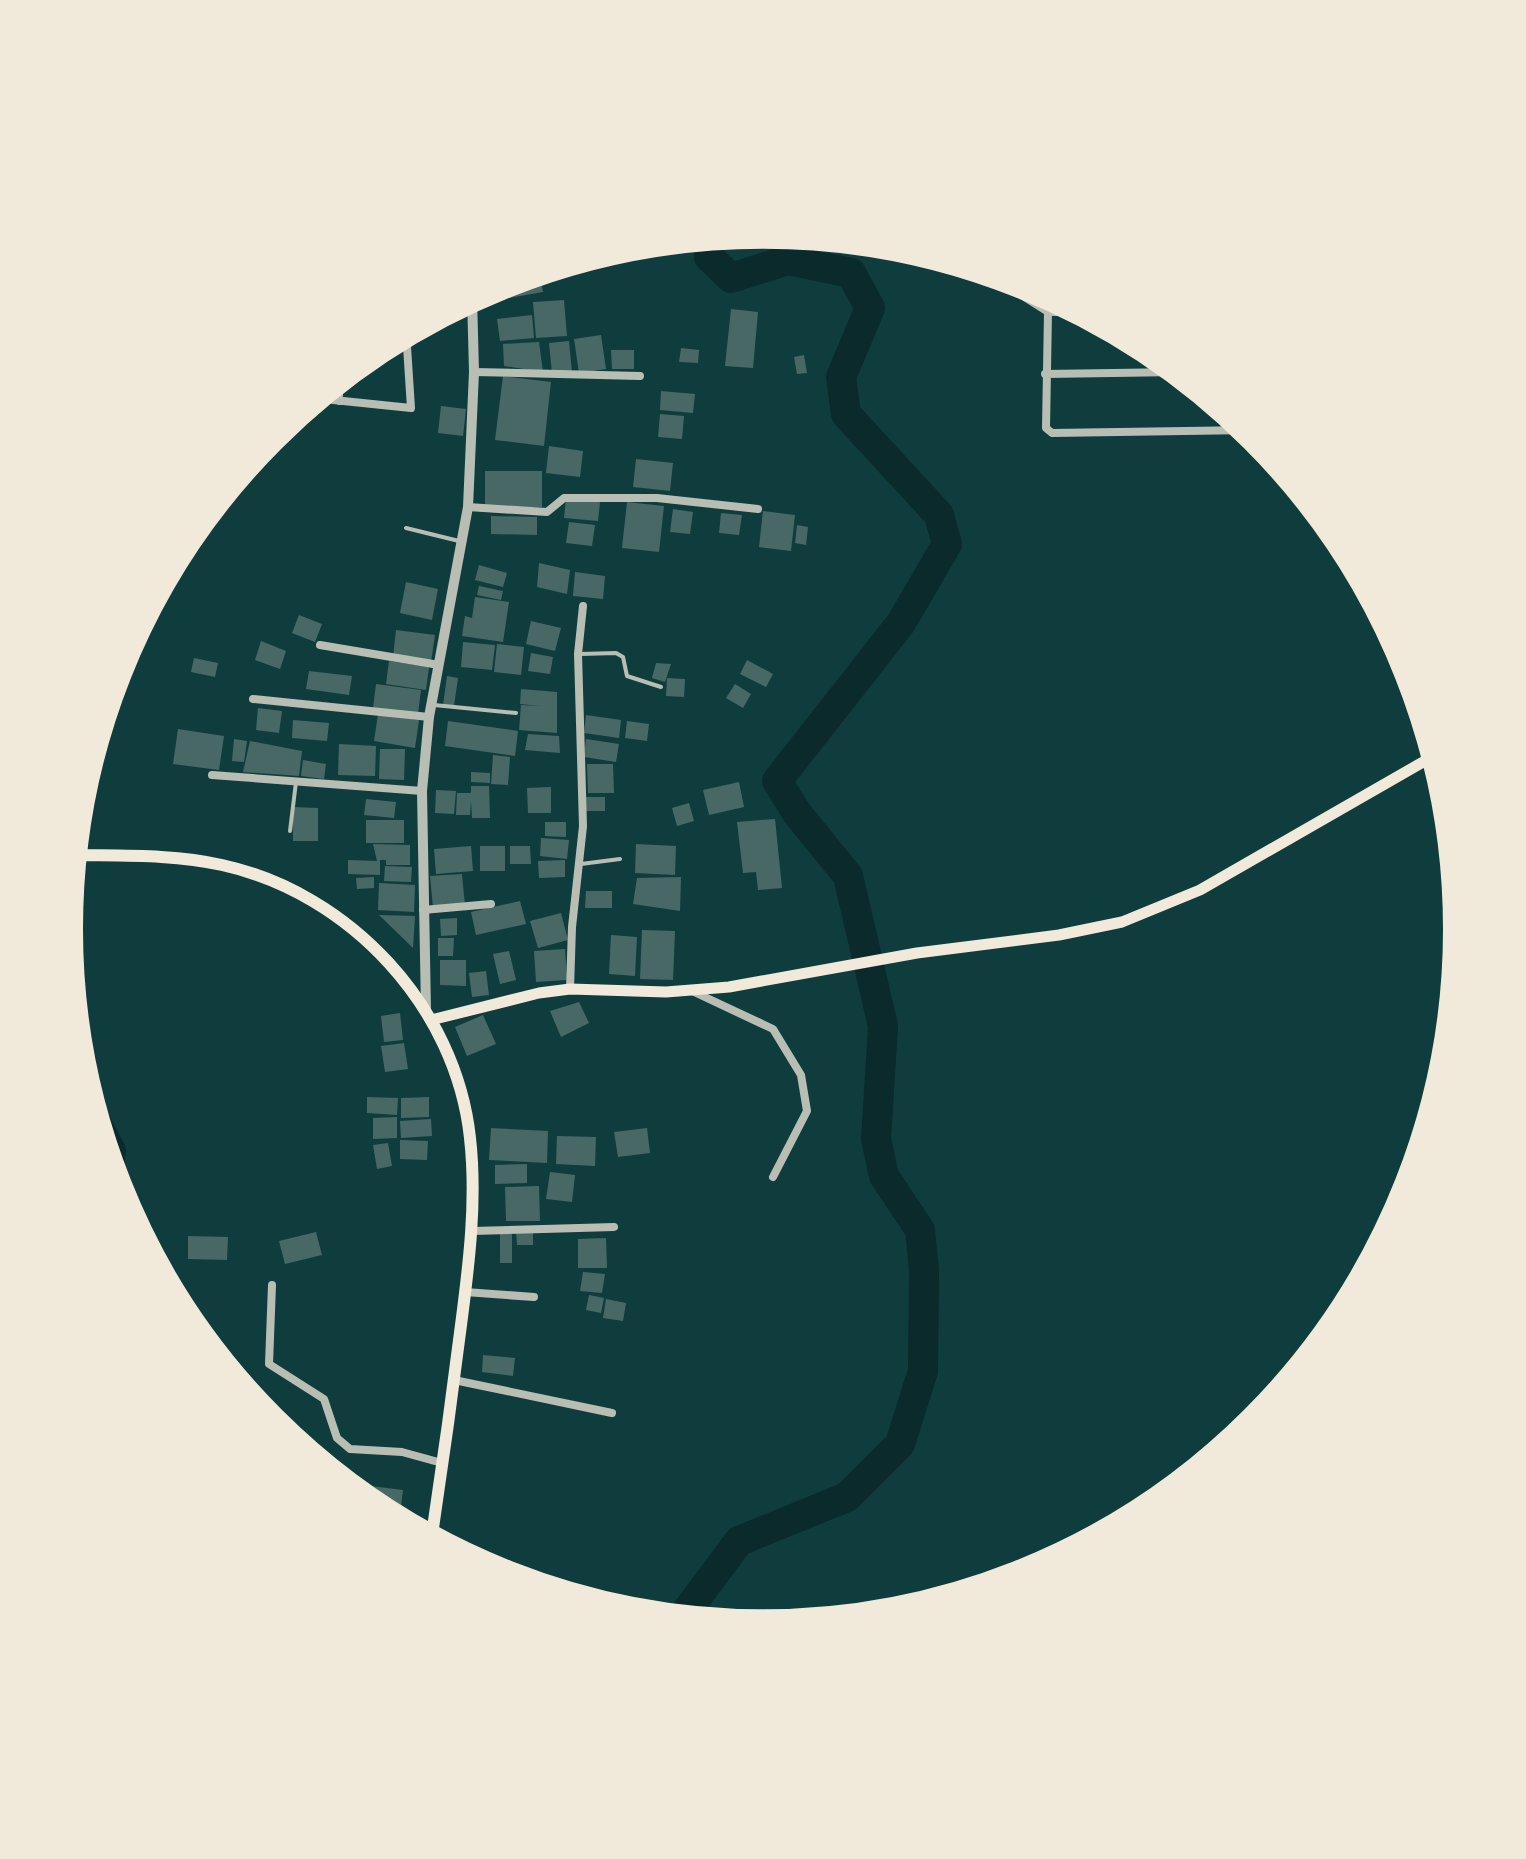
<svg xmlns="http://www.w3.org/2000/svg" width="1526" height="1859" viewBox="0 0 1526 1859" font-family="Barlow,sans-serif">
  <rect width="100%" height="100%" fill="#0f3d3e"/>
  <g fill="none" stroke-linecap="round" stroke-linejoin="round">
    <path stroke="#0a2a2b" stroke-width="30" d="M92,1115L111,1151L108,1168
      M680,1620L739,1541L847,1497L900,1444L923,1371L924,1270L920,1230L884,1176L876,1139L883,1026L848,876L797,813L777,781L901,623L947,544L939,515L846,414L841,377L870,308L851,273L788,260L731,278L709,257L708,236"/>
  </g>
  <path fill="#486865" d="M539,270L543,292L509,298L506,280Z
    M564,300L567,336L536,338L533,302Z
    M731,309L758,312L753,368L725,366Z
    M532,315L534,338L500,341L497,319Z
    M601,335L606,369L579,373L574,339Z
    M569,341L572,372L552,373L549,343Z
    M539,342L543,372L504,366L503,344Z
    M681,348L699,350L698,363L679,362Z
    M611,350H634V369H612Z
    M804,355L807,373L797,374L794,357Z
    M503,376L551,382L544,446L495,440Z
    M661,391L695,394L693,413L660,410Z
    M441,406L466,409L463,436L438,433Z
    M660,414L684,416L682,439L658,437Z
    M549,446L583,451L580,477L546,473Z
    M636,459L673,463L670,491L633,487Z
    M485,471H542V507H485Z
    M566,499L600,502L598,521L564,518Z
    M627,502L664,506L659,552L622,548Z
    M673,509L693,512L690,534L670,532Z
    M763,511L795,515L791,551L759,547Z
    M721,513L742,515L739,535L719,533Z
    M491,516L537,517V535L491,534Z
    M569,522L595,525L592,546L566,543Z
    M797,525L808,527L806,545L795,543Z
    M539,563L570,570L567,594L537,587Z
    M479,565L507,573L503,587L475,580Z
    M575,572L605,576L603,599L573,596Z
    M406,582L438,589L432,620L400,613Z
    M479,586L503,591L501,600L477,595Z
    M475,597L509,602L503,642L462,636L465,616L472,618Z
    M299,615L322,624L315,642L292,633Z
    M531,621L561,628L555,651L526,644Z
    M396,630L435,635L431,662L393,657Z
    M261,641L286,651L280,669L255,660Z
    M463,642L495,645L492,670L461,667Z
    M497,644L524,647L521,675L494,672Z
    M531,653L553,657L550,674L528,671Z
    M194,658L218,663L215,677L191,672Z
    M747,660L773,674L766,687L740,674Z
    M389,661L429,667L426,690L386,684Z
    M656,663L671,664L665,682L652,678Z
    M309,671L352,676L349,695L306,689Z
    M447,676L458,678L454,706L443,705Z
    M667,678L685,679L684,697L666,696Z
    M376,684L421,690L418,714L373,708Z
    M735,684L751,694L743,708L726,698Z
    M521,689L557,692V733L519,730L521,705L540,706L520,704Z
    M258,708L282,711L279,733L256,730Z
    M378,714L419,720L415,748L374,741Z
    M586,715L621,720L619,738L584,733Z
    M293,720L329,723L327,741L292,738Z
    M448,721L518,731L515,756L445,746Z
    M627,721L649,724L647,741L625,738Z
    M178,729L224,736L219,770L173,764Z
    M528,734L559,736L560,753L525,750Z
    M234,739L247,741L244,762L232,761Z
    M586,739L619,744L616,762L584,757Z
    M250,741L302,751L299,776L243,772Z
    M339,744L376,746L375,776L338,775Z
    M380,749H405L404,780L379,779Z
    M493,755L510,757L508,785L491,784Z
    M303,760L326,764L324,779L301,776Z
    M587,764H613L614,793H588Z
    M471,772L490,773V783L471,782Z
    M739,782L744,807L709,815L703,790Z
    M471,786H489L490,818H472L471,801L470,815H456L457,793H471Z
    M551,787V813H528L527,788Z
    M436,790L456,791L454,814L435,813Z
    M585,797H605V811H585Z
    M366,799L396,802L394,818L364,815Z
    M689,803L694,821L677,826L672,808Z
    M293,807L318,808V841H293Z
    M775,819L782,888L758,890L756,872L743,873L737,822Z
    M366,820H404V843H366Z
    M545,822H566V837L545,836Z
    M541,838L569,840L567,859L540,856Z
    M373,844L410,845V865H386V860H380V875L348,874V860L377,861Z
    M636,844L676,846L675,875L635,873Z
    M471,846L473,871L436,874L434,849Z
    M480,846H505V871H480Z
    M510,846H530L531,864H510Z
    M565,860V877L539,878L538,861Z
    M385,866L412,867L411,882L384,881Z
    M462,874L465,906L433,908L430,876Z
    M374,877V888L357,889L356,878Z
    M681,877L680,911L633,904L637,878Z
    M379,883L415,885L414,912L378,910Z
    M586,891H612V908H585Z
    M520,901L526,924L476,935L471,912Z
    M561,913L568,940L538,948L530,921Z
    M379,915L415,916L413,948Z
    M457,918V935L441,936L440,919Z
    M642,930L675,931L673,980L640,979Z
    M611,935L637,937L635,976L609,974Z
    M438,938H454L453,956H438Z
    M565,949L567,980L536,982L534,951Z
    M509,951L516,980L500,984L493,954Z
    M440,960H466V986L440,985Z
    M486,971L489,995L472,997L469,973Z
    M579,1002L589,1023L561,1037L550,1011Z
    M400,1013L403,1040L384,1042L381,1016Z
    M483,1015L496,1044L467,1056L455,1027Z
    M404,1043L408,1069L385,1072L381,1046Z
    M367,1097L398,1098L397,1115L367,1113Z
    M429,1097V1117L401,1118V1098Z
    M397,1117V1138L373,1139V1118Z
    M431,1119L432,1136L401,1138L400,1121Z
    M491,1128L548,1131L547,1163L489,1160Z
    M647,1128L650,1153L618,1157L614,1132Z
    M557,1136L596,1137L595,1166L556,1164Z
    M400,1140L428,1141L427,1160L400,1159Z
    M388,1143L392,1166L377,1169L373,1145Z
    M527,1164V1183L495,1184V1165Z
    M550,1172L575,1175L572,1202L546,1199Z
    M539,1186L540,1221H506L505,1187Z
    M533,1230V1245H517L516,1231Z
    M316,1232L322,1255L285,1264L279,1241Z
    M500,1234H512V1263H500Z
    M188,1236L228,1237L227,1260L188,1259Z
    M606,1238L607,1268H578V1239Z
    M583,1272L605,1274L602,1293L580,1291Z
    M589,1295L604,1298L601,1313L586,1310Z
    M606,1299L626,1303L623,1321L603,1318Z
    M483,1355L515,1358L513,1376L482,1372Z
    M371,1486L403,1490L399,1524L369,1506Z"/>
  <g fill="none" stroke-linecap="round" stroke-linejoin="round">
    <path stroke="#b8beb3" stroke-width="4" d="M406,528L459,541
      M580,654L616,653L623,657L627,676L661,687
      M434,705L516,713
      M290,831L296,782
      M581,864L620,859"/>
    <path stroke="#b8beb3" stroke-width="8" d="M1002,275L1012,289L1048,312L1046,428L1052,433L1251,430
      M1048,312H1083
      M474,372L640,376
      M1045,374L1180,372
      M314,398L411,408L406,331
      M339,401V377
      M468,507L547,512L564,498H657L758,509
      M320,645L439,665
      M253,699L429,717
      M212,775L422,791
      M423,910L491,904
      M570,989L572,927L583,826L578,654L583,606
      M692,991L773,1029L801,1075L807,1111L773,1177
      M471,1231L614,1227
      M272,1285L269,1364L324,1399L337,1438L350,1449L402,1452L442,1463
      M465,1292L534,1297
      M454,1380L612,1413"/>
    <path stroke="#b8beb3" stroke-width="10" d="M426,1011L422,791L429,717L468,507L474,372L472,296"/>
    <path stroke="#f1e9da" stroke-width="11" d="M431,1020L539,993L570,989L666,992L729,987L917,953L1059,935L1122,922L1200,890L1437,754"/>
    <path stroke="#f1e9da" stroke-width="12" d="M71,855C121,856 173,854 222,865C350,893 456,1007 470,1138C477,1200 469,1264 461,1325C452,1397 442,1469 431,1541"/>
  </g>
  <path d="M0 0H1526V1859H0ZM78 929a685 685 0 1 1 1370 0a685 685 0 1 1-1370 0Z" fill="#f1e9da" fill-rule="evenodd"/>
  <path fill="none" stroke="#f1e9da" stroke-width="10" d="M78 929a685 685 0 1 1 1370 0a685 685 0 1 1-1370 0Z"/>
</svg>
